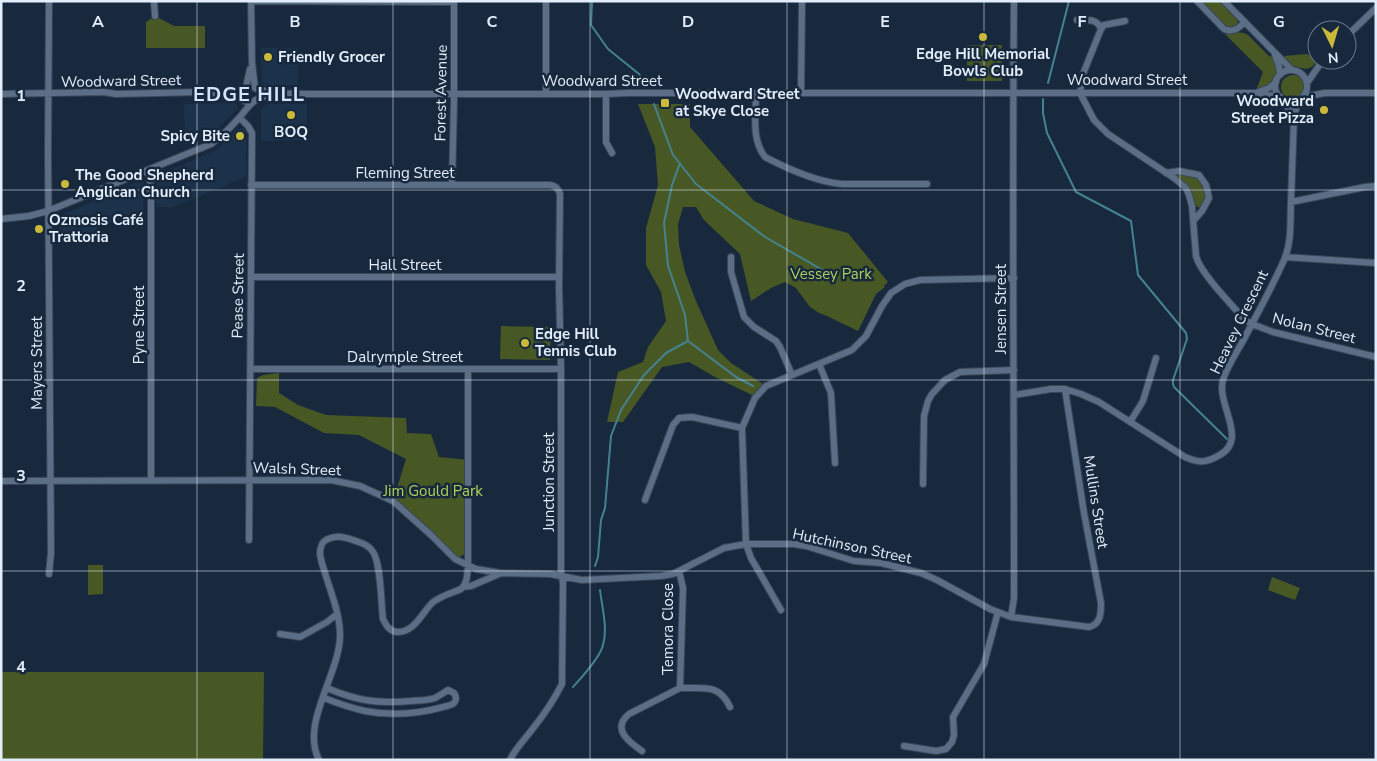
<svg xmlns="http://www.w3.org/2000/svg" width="1377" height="761" viewBox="0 0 1377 761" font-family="'Nunito Sans',sans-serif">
  <rect width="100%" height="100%" fill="#18293d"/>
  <path fill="#1c324b" d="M261,48H298V85H262Z
    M235,103L238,108L218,128L185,144L184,104Z
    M268,104H307V140L261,141V110Z
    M242,128L246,131V177L173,207H156L157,176L218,149L236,130Z
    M144,179L143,222L98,223L97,236H59V216Z"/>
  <path fill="#485824" d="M1199,1H1220L1237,19L1238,22L1237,26L1229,28L1224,26Z
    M155,16L174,26H205V48H146V22Z
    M1237,32L1244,33L1248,35L1269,56L1273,57C1275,61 1277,66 1277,70C1278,82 1266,89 1257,88L1263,72L1225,34Z
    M967,45H1002V81H967Z
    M1307,54L1318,60L1312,67L1306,69L1292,66L1284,56Z
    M1281 87a12 12 0 1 1 24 0a12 12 0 1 1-24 0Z
    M638,104H690V127L754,201L793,219L848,233L888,282L884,286L885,287L876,294L858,331L827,316L819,313L810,307L796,288L785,282L771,288L751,301L740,254L704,220L696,207H683L678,224L679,245L685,272L696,301L718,350L731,363L766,386L756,397L715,377L689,362L662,367L623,422H607L618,372L643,362L648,347L666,321L661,292L646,265V228L658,185L655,147Z
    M1178,173C1197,177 1199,175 1207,193L1203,207L1200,208L1196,206L1191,192L1175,176Z
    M501,326L551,327L550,360L500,359Z
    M279,373V393L298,405L326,415L406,418L407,433L431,434L439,457L468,460L467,553L455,559L393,501L406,459L359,435L324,433L275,407L256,406L257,378L263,375Z
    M88,565H103V594L88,595Z
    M1272,577L1300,588L1295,600L1268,590Z
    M1,672H264L263,760H1Z"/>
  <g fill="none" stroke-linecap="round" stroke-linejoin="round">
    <path stroke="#448292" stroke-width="2" d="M592,1L591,25L608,49L639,74L644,82
      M1048,83L1069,1
      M1043,99V113L1047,133L1076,192L1131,221L1138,275L1186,333L1187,339L1173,380V384L1174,387L1229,441
      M654,104L673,155L696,184L765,237L826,272
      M680,163L672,185L664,223L668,266L685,315L688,341L736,377L753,386
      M595,566L598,557L601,520L605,508L611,436L621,410L644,375L666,353L688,341
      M573,687C582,677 600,658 603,645C608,629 602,607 600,590"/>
    <defs>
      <path id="minor" d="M49,1L48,151L51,553L49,574
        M154,1L155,16
        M251,1L454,2
        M251,1L252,63L255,88
        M1197,1L1224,29C1233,33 1239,28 1245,22
        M1224,1L1292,70
        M1077,20C1087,20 1097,18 1101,29
        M1125,21L1104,25L1101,29L1083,74L1080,93L1094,120L1108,134L1174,178L1186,188L1189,195L1192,206L1196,256C1200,273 1233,306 1245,320L1252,324L1273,332L1376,357
        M1347,36L1376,8
        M1275,55L1279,66L1280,75
        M250,69L246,87L241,94L244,101L252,103
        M1275 86a16 16 0 1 1 32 0a16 16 0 1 1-32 0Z
        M1307,83L1323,60
        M257,89L274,93
        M1258,92L1269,88L1276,82
        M756,93C756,114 751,139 765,157C786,168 818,182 842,184H927
        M801,93L802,1
        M1,94L104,92L116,94L201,92L220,95H237L241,96
        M546,94V1
        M606,94V142L612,153
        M1303,97L1325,93H1376
        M1283,100L1294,117
        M240,118L248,126L252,133L249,540
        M148,171L151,186V480
        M1166,173L1179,171L1199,175L1206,185L1209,198L1202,211L1194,220
        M251,185H550C556,186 558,188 560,194L559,287L561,369V571L563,583L562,684C554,700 543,716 531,731C524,740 515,749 510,760
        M452,185L454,101V1
        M1291,202L1365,187L1376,186
        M1,219L29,216L48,211L211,144C221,137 230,128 239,118C247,109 252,99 265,96C279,92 296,94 311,94H606L627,93H1255L1280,97
        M731,257V272L744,317L754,327L776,341L780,347L792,375
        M1285,257L1376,263
        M251,277H559
        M819,364L831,393L835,463
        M250,369H561
        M1014,395L1051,389H1065L1081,394L1099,402L1185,457C1199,463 1205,463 1218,456C1250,440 1216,405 1223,380C1227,366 1237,352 1244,339C1258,313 1273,285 1285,258C1292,240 1290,220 1291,201C1292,173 1293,145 1294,117L1297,106L1301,99
        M1130,422L1143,401L1156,358
        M1,481L331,480L360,486L393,501L431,535L455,559L476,569L500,573L550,574L582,580L661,576L673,574L724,548L746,544H794L806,546L854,561L881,563L921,573L937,580L990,609L1011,617L1089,627C1101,624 1101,613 1101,603L1084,513L1065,389
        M923,484L924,416L928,401L932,394L945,380L960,372L1014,370
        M645,500L673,425L679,418L692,417L742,428
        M679,571L683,588L680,688C704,689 719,683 730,707
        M463,587L471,586L499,574
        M781,610L751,558L746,544L742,428L755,398L766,386L852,350L866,336L882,306L891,293L905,284L920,280L1014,278
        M1011,617L1014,598C1014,399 1012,200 1014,1
        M280,634L300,637L327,622L337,614
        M324,698C337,703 351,708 365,711C391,716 418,714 443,707C446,706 451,706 454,703C457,700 456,696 454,693L448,690C443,693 439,696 435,698C427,701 419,700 411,701C379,704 357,701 327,688
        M904,746L936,751L946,749L952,742L954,735L953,717L984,664L998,612
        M642,751C629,742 611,729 629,714L680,688
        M319,760C300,723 340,674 340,635C340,614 331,593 325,573C323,567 321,561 320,554C320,548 322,541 328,539C336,535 343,537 350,539C359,542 368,544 373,552C381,563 381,604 383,619C386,625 389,631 397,632C414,633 422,613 432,603C440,596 452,593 461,589C468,583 467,574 468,566V369"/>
    </defs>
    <use href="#minor" stroke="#394657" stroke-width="8"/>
    <use href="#minor" stroke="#5b6e86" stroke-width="6"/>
  </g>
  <path fill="none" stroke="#e3eefc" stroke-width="1" stroke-opacity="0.55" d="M197,1V760M393,1V760M590,1V760M787,1V760M984,1V760M1180,1V760M1,190H1376M1,380H1376M1,571H1376"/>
  <g fill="#cbba39" stroke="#18293d" stroke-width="2">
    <circle cx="983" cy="37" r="5"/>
    <circle cx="268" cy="57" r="5"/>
    <rect x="660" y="98" width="10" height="10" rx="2.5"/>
    <circle cx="1324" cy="110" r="5"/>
    <circle cx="291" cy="115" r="5"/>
    <circle cx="240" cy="136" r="5"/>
    <circle cx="65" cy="184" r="5"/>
    <circle cx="39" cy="229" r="5"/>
    <circle cx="525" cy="343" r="5"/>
  </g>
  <g text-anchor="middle" stroke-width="5" stroke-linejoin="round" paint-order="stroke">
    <g font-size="15" font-weight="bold" fill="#e3eefc" stroke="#18293d" text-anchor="start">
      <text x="983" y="59" text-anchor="middle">Edge Hill Memorial<tspan x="983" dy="17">Bowls Club</tspan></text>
      <text x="278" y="62">Friendly Grocer</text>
      <text x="675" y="99">Woodward Street<tspan x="675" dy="17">at Skye Close</tspan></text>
      <text x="1314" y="106" text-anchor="end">Woodward<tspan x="1314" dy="17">Street Pizza</tspan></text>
      <text x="291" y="137" text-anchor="middle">BOQ</text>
      <text x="230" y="141" text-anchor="end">Spicy Bite</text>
      <text x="75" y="180">The Good Shepherd<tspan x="75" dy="17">Anglican Church</tspan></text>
      <text x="49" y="225">Ozmosis Café<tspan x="49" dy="17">Trattoria</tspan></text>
      <text x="535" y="339">Edge Hill<tspan x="535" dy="17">Tennis Club</tspan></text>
    </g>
    <g font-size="15" fill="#e3eefc" stroke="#18293d">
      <text x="1127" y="85">Woodward Street</text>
      <text transform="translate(121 81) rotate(-1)" y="5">Woodward Street</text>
      <text x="602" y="86">Woodward Street</text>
      <text transform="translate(441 93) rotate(-89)" y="5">Forest Avenue</text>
      <text x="405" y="178">Fleming Street</text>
      <text x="405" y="270">Hall Street</text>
      <text transform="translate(238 296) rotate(-89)" y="5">Pease Street</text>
      <text transform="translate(1001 309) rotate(-90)" y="5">Jensen Street</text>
      <text transform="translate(1239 322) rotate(-64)" y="5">Heavey Crescent</text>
      <text transform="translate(139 325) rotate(-90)" y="5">Pyne Street</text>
      <text transform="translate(1314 328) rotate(14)" y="5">Nolan Street</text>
      <text x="405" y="362">Dalrymple Street</text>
      <text transform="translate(37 363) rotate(-90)" y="5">Mayers Street</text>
      <text transform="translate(297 469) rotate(2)" y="5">Walsh Street</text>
      <text transform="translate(549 482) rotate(-90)" y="5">Junction Street</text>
      <text transform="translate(1096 502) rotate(81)" y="5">Mullins Street</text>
      <text transform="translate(852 546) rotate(12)" y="5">Hutchinson Street</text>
      <text transform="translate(668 629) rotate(-90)" y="5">Temora Close</text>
    </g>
    <g font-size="15" fill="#aed35b" stroke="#18293d">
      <text x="831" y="279">Vessey Park</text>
      <text x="433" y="496">Jim Gould Park</text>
    </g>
    <g font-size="20" font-weight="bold" letter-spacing="1" fill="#d4e6fc" stroke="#18293d">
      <text x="249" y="101">EDGE HILL</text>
    </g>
  </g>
  <g font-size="16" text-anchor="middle" font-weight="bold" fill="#e3eefc" stroke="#18293d" stroke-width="5" stroke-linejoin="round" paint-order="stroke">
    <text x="98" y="27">A</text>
    <text x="295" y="27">B</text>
    <text x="492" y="27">C</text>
    <text x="688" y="27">D</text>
    <text x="885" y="27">E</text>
    <text x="1082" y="27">F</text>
    <text x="1279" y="27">G</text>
    <text x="21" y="101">1</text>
    <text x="21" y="291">2</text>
    <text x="21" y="481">3</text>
    <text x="21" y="672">4</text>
  </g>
  <rect width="1377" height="761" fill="none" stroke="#e3eefc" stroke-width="5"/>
  <g transform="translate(1332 45) rotate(175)"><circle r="24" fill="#18293d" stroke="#697889"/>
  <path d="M0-4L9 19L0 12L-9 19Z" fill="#cbba39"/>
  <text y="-8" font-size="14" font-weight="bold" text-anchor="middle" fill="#e3eefc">N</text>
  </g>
</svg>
